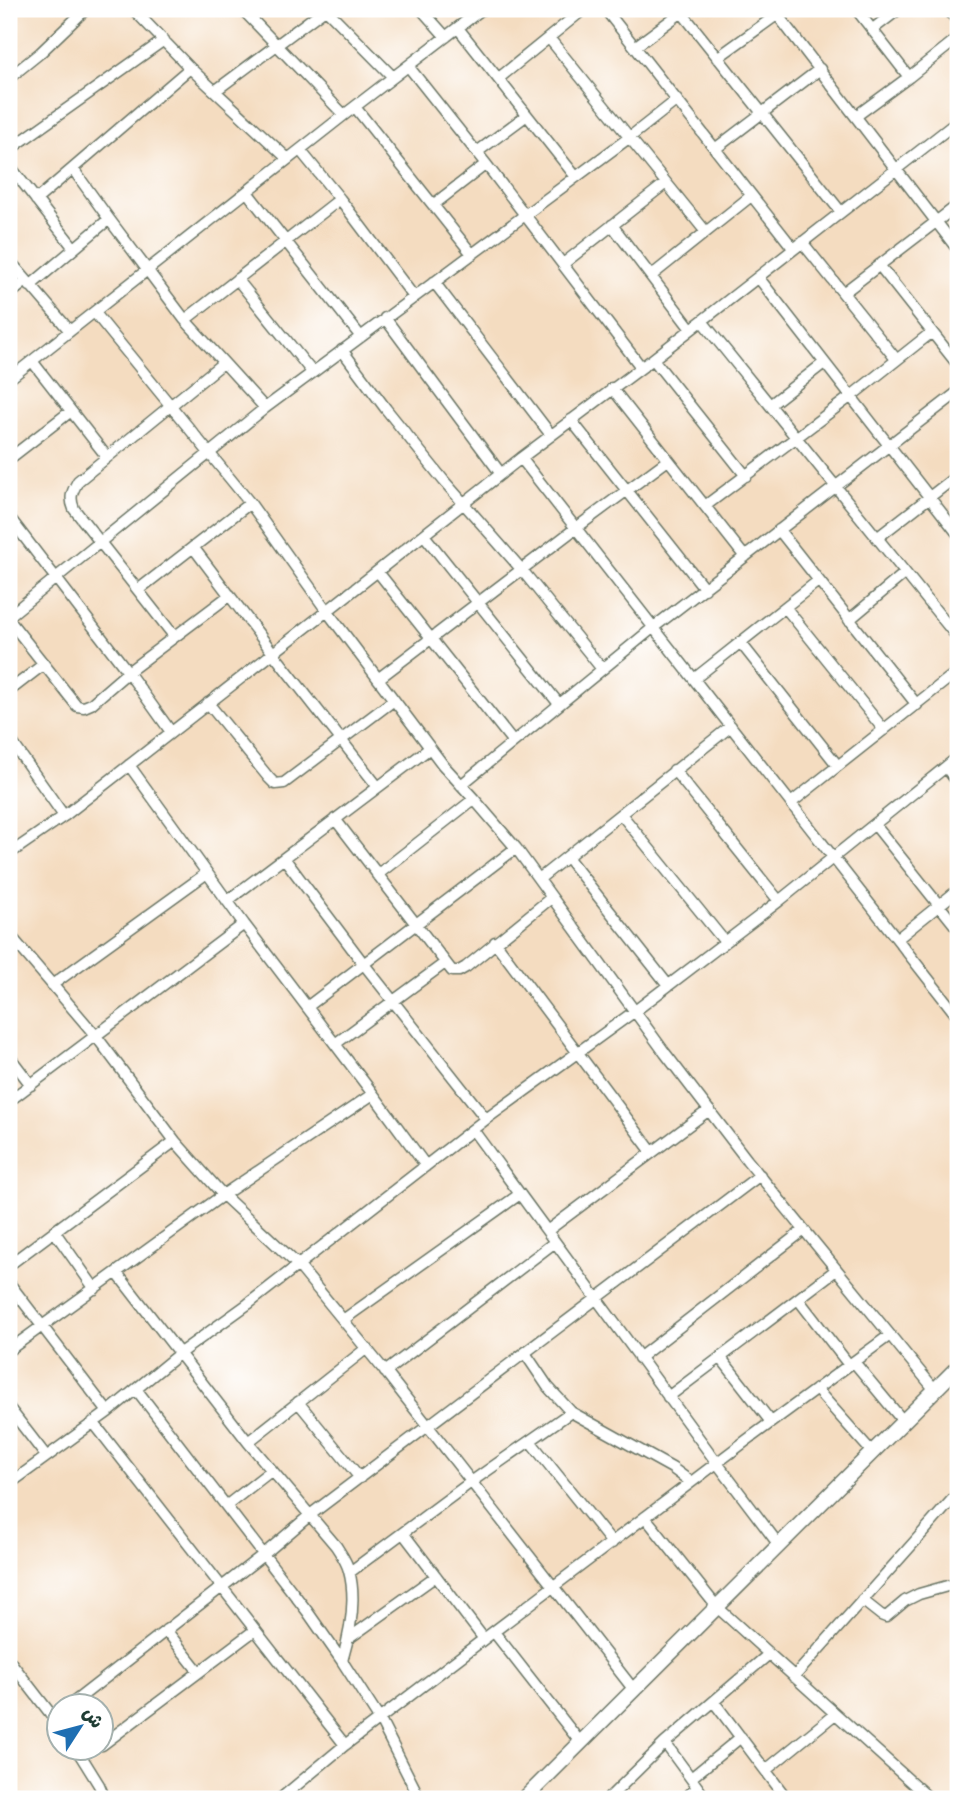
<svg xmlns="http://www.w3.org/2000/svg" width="967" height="1808" viewBox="0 0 967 1808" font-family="Delius,'Playpen Sans Arabic',sans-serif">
  <rect width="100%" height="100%" fill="#fff"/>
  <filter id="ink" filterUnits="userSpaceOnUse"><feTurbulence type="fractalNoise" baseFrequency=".0143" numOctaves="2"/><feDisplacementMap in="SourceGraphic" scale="14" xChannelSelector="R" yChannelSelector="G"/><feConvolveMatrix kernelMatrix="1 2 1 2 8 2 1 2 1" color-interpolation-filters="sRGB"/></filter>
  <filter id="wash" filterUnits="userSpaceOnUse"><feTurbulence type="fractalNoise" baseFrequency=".00686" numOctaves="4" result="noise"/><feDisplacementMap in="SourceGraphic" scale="28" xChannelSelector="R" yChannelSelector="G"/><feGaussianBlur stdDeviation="1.57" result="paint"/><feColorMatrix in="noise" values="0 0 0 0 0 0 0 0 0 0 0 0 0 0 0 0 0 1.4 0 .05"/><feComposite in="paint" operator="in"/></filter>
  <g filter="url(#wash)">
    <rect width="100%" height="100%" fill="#f4dcc0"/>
  </g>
  <g filter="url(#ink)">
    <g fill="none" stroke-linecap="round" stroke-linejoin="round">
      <defs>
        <path id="minor" d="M133,9L190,68L288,159
          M242,9L344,115
          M326,9L393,77
          M421,9L446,37
          M605,9L793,248
          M679,9L841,212
          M773,9L958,250
          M856,9L909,77L856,116
          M948,9L958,22
          M458,28L576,177
          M873,29L899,9
          M549,38L706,232
          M636,46L686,9
          M717,58L785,9
          M408,66L486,164L641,367
          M909,77L958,38
          M9,78L40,53L86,9
          M499,78L584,9
          M215,91L325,9
          M355,107L472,254
          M715,149L820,69
          M9,150L164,40
          M300,150L340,199L414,297
          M477,152L527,115
          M9,165L74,248
          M73,169L109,219L185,320L265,408
          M247,192L361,337
          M36,200L190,68
          M433,205L486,164
          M612,225L691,329
          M802,242L896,359
          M9,260L70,331
          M563,264L666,183
          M879,265L958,365
          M651,276L751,196
          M758,277L958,534
          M237,279L312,372
          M434,282L551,435
          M30,286L109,219
          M843,293L958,205
          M9,295L26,281
          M95,313L250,503L327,611L443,765L474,799L516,848L665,1053L747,1160L935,1390
          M385,318L501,474
          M185,320L340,199
          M702,321L958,638
          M342,350L386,409L444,481L522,570L602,669
          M653,359L746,476
          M32,361L107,457
          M9,379L344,115L482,9
          M612,388L745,557
          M770,405L824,363
          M571,420L705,589
          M521,458L958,1017
          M9,459L71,411
          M705,506L850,397L932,332
          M9,517L128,672L171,732
          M779,530L917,705
          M424,535L559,704
          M877,538L958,475
          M193,547L273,653L378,787
          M378,572L513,742
          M138,590L250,503
          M785,607L884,730
          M9,616L265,408L630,137L677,100
          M9,620L77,706L84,707L91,704L128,672L230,595
          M849,620L905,573
          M174,636L74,509C69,497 72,492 78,481L223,363
          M740,642L838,766
          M378,679L576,528L668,460
          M694,679L818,581
          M9,691L44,664
          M208,703L269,778L275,784L284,783L394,700
          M9,738L64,816
          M129,765L244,924L373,1094L426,1166
          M946,767L958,783
          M674,770L779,901
          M461,785L654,627L958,392
          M791,803L958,671
          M621,814L725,942
          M335,819L452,971H459L466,967L551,898
          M875,825L958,929
          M9,854L64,816L327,611L521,458L653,359L958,121
          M567,857L668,985
          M284,858L363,963L486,1119
          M377,875L474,799
          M539,879L731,726
          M227,901L430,748
          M9,934L96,1036L175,1141L223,1195L298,1265L388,1375L634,1690
          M897,939L958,890
          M495,942L652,1152
          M52,985L207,873
          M307,1007L516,848
          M335,1044L445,963
          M9,1056L31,1085
          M9,1101L244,924
          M473,1130L717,1463L779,1545
          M54,1231L95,1289
          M547,1231L709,1110
          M9,1265L175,1141
          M117,1273L248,1442L336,1546C341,1554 347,1562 349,1571C357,1600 350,1634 342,1661
          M9,1283L108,1412
          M798,1299L849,1365
          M343,1320L520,1194
          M9,1350L223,1195L373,1094
          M525,1353L548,1387L571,1412L672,1468L691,1482
          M639,1358L804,1230
          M721,1358L771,1422
          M854,1362L903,1421
          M385,1372L555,1242
          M136,1389L307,1611L342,1661L380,1720L420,1799
          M816,1389L872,1452
          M668,1397L836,1270
          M298,1402L360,1478
          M9,1408L46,1456
          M93,1422L345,1745
          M530,1441L612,1543
          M248,1442L367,1348
          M9,1484L108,1412L180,1353L248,1304L486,1119L635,1011L779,901L958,757
          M226,1506L272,1470
          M645,1517L717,1607L930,1799
          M403,1533L484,1639
          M350,1572L471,1482L571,1412
          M862,1600L881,1615L886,1617L905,1601L919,1594L958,1583
          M166,1630L199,1672
          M494,1632L580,1742
          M348,1639L436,1576
          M9,1660L60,1726
          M794,1677L958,1493
          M714,1702L787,1799
          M69,1706L263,1555L310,1515L760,1175
          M665,1743L706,1799
          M102,1745L255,1630
          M76,1748L99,1785L105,1799
          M766,1770L835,1714
          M691,1778L741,1737
          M280,1799L345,1745L484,1639L747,1440L890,1335
          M608,1799L665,1743L769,1654
          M683,1799L698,1788"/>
        <path id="major" d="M524,1799L958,1367"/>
      </defs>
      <use href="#minor" stroke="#6a7565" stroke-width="13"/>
      <use href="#major" stroke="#6a7565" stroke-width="17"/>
      <use href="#minor" stroke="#fff" stroke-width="10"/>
      <use href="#major" stroke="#fff" stroke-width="14"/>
    </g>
  </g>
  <rect width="967" height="1808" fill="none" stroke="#fff" stroke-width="35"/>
  <g transform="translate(80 1727) rotate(54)"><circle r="33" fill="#ffffff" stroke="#a5b1ae" stroke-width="2"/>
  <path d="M0-5L12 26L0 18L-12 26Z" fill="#1f6fb2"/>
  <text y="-10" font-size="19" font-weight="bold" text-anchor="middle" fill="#1f3d34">ش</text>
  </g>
</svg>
